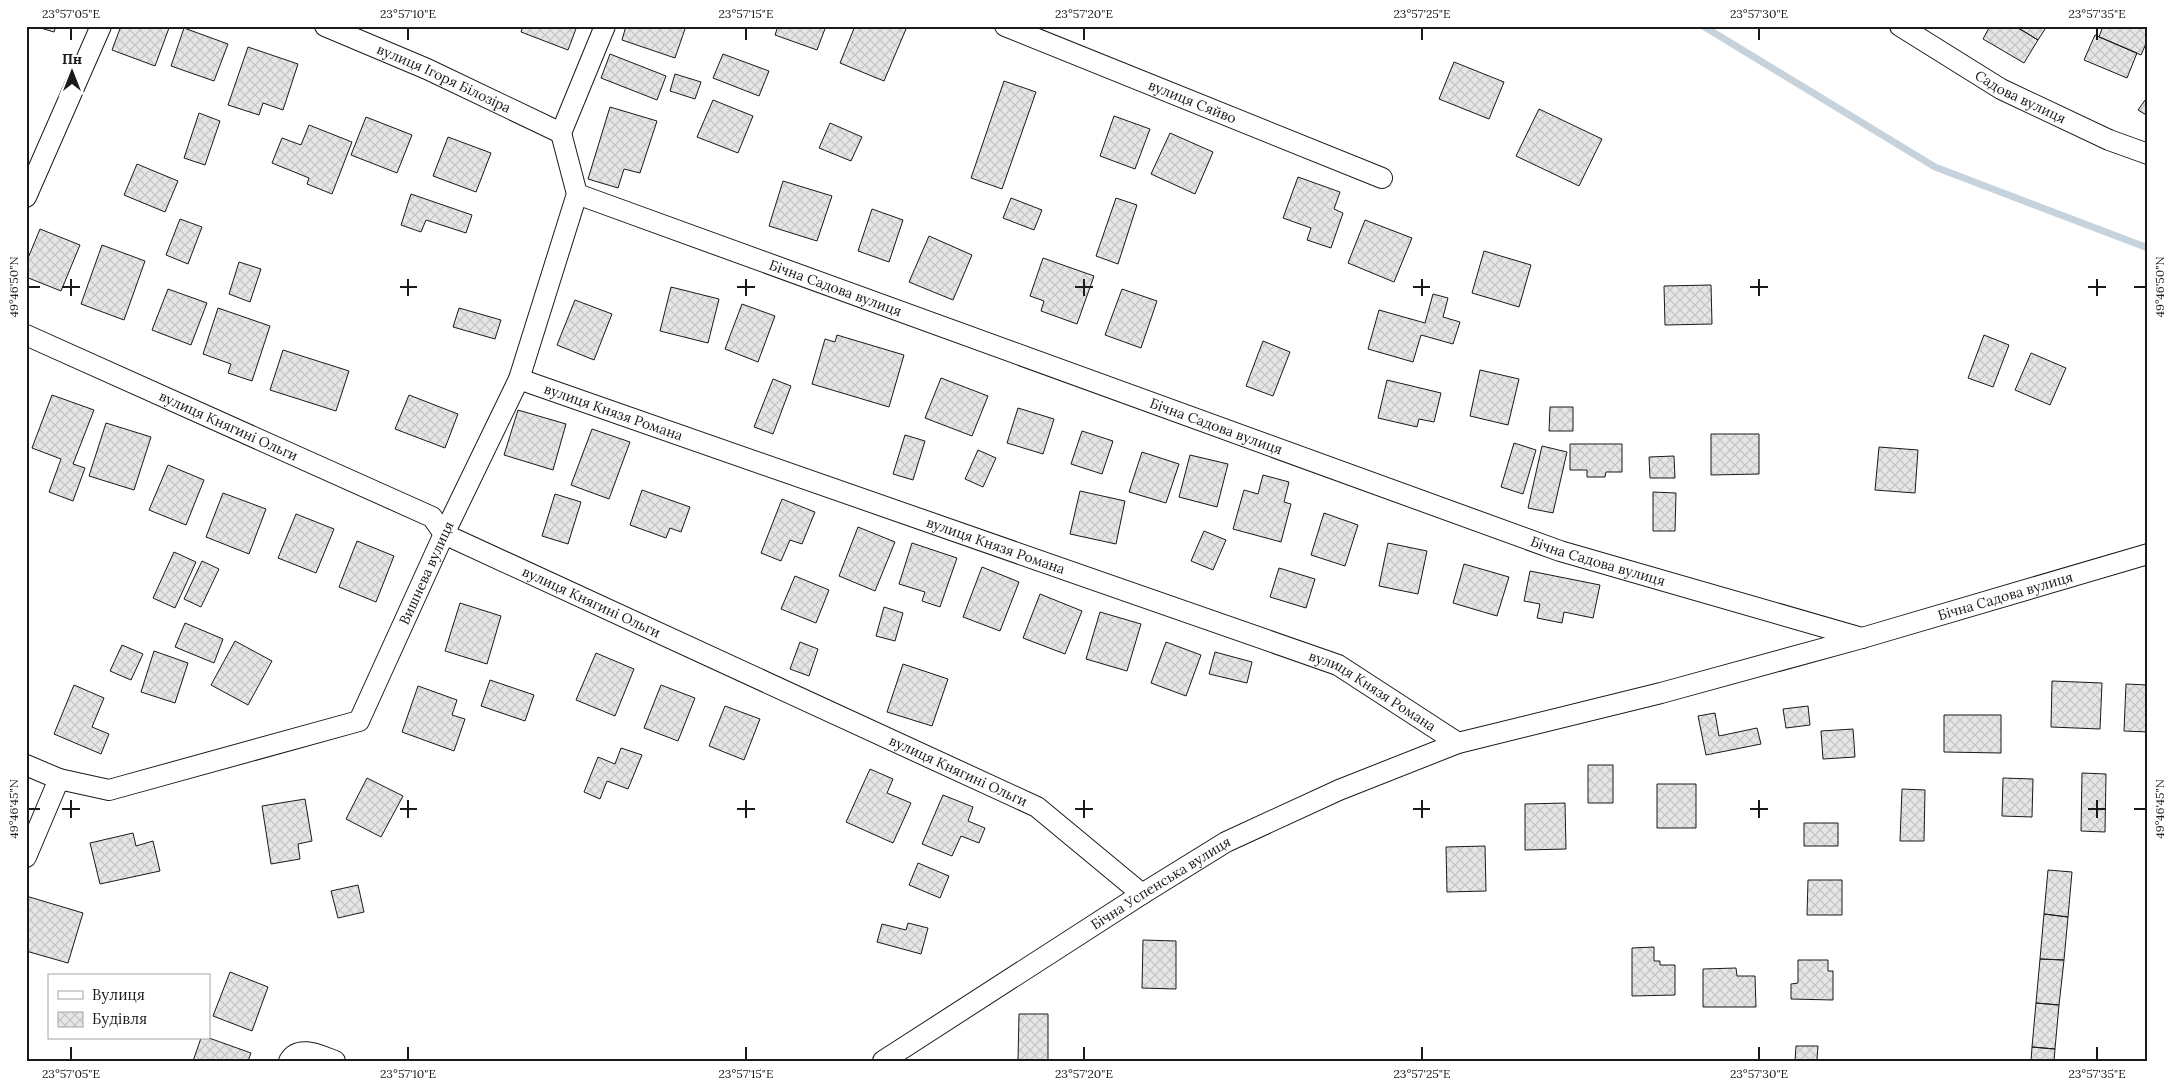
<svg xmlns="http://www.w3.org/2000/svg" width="2174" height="1087" viewBox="0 0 2174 1087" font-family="Lora,serif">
  <defs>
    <pattern id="building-cross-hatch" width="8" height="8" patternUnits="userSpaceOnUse" patternTransform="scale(1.25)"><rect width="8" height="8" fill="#e6e6e6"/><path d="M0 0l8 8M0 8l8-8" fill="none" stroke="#c5c5c5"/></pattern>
  </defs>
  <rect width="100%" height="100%" fill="#fff"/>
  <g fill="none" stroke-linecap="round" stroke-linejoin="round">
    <path stroke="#c6d2dc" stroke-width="7" d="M1703,26L1935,167L2148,248"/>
  </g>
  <path fill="url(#building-cross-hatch)" stroke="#1a1a1a" d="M34,26H56L54,32Z
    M121,26L169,28L155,66L112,50Z
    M523,26H577L568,50L521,32Z
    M626,26H686L675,58L622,40Z
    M778,26H826L817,50L775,35Z
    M855,26H899L906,29L884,81L840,63Z
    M1990,26H2015L2038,40L2024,63L1983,39Z
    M2015,26H2047L2038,40Z
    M2103,26H2143L2148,28V39L2141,55L2099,37Z
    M184,28L228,44L214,81L171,66Z
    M2095,35L2137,53L2127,78L2084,60Z
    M248,47L298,64L283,110L263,103L259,115L228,105Z
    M610,54L666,76L657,100L601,78Z
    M723,54L769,71L759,96L713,78Z
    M1454,62L1504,82L1489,119L1439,99Z
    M675,74L701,82L695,99L670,91Z
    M1004,81L1036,92L1002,189L971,178Z
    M2148,96V116L2138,110Z
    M713,100L753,116L738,153L697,137Z
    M610,107L657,121L640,173L624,169L618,188L588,179Z
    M1539,109L1602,139L1579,186L1516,156Z
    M199,113L220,121L205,165L184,158Z
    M1114,116L1150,129L1135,169L1100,156Z
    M366,117L412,135L397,173L351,155Z
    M830,123L862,137L851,161L819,148Z
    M309,125L352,142L332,194L307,184L309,178L272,163L282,138L301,145Z
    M1170,133L1213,152L1195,194L1151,174Z
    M448,137L491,153L476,192L433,176Z
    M137,164L178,181L165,212L124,195Z
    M1298,177L1340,192L1334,209L1343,213L1331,248L1307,240L1311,228L1283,218Z
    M783,181L832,196L817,241L769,226Z
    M411,194L472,215L466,233L426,220L421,232L401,225Z
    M1011,198L1042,210L1034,230L1003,218Z
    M1116,198L1137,205L1118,264L1096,256Z
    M872,209L903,220L889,262L858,251Z
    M180,219L202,227L188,264L166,255Z
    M1365,220L1412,238L1394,282L1348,263Z
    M40,229L80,245L61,291L26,277V263Z
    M929,236L972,255L953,300L909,282Z
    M102,245L145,261L124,320L81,304Z
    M1484,251L1531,265L1519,307L1472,293Z
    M1043,258L1094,276L1077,324L1041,311L1044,301L1030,296Z
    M239,262L261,269L250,302L229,294Z
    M1711,285L1712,324L1665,325L1664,286Z
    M671,287L719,299L708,343L660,331Z
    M168,289L207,303L191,345L152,330Z
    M1122,289L1157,301L1141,348L1105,335Z
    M1433,294L1448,298L1443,317L1460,322L1453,344L1421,335L1413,362L1368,349L1379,310L1425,323Z
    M575,300L612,314L594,360L557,345Z
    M742,304L775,316L758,362L725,349Z
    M218,308L270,326L252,381L228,373L231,364L203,354Z
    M459,308L501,320L495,339L453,327Z
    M837,335L904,355L889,407L812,384L825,339L835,342Z
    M1984,335L2009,345L1993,387L1968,378Z
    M1263,341L1290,352L1273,396L1246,386Z
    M283,350L349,371L336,411L270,390Z
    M2031,353L2066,368L2050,405L2015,390Z
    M1480,370L1519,379L1508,425L1470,416Z
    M941,378L988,396L972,436L925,418Z
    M773,379L791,386L773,434L754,427Z
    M1387,380L1441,393L1434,422L1419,419L1417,427L1378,418Z
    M52,395L94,410L73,464L85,468L73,501L49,492L61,459L32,448Z
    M409,395L458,414L445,448L395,429Z
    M1550,407H1573V431H1549Z
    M1018,408L1054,419L1043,454L1007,443Z
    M518,410L566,424L553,470L504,455Z
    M106,423L151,437L134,490L89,476Z
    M592,429L630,442L609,499L571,485Z
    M1082,431L1113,441L1102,474L1071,464Z
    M1711,434H1759V474L1711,475Z
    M905,435L925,441L913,480L893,474Z
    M1514,443L1536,450L1523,494L1501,487Z
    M1570,444H1622V472H1606L1605,477H1587V470H1570Z
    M1542,446L1567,452L1553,513L1528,508Z
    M1879,447L1918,450L1915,493L1875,490Z
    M978,450L996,458L983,487L965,479Z
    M1142,452L1179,464L1166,503L1129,492Z
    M1190,455L1228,464L1217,507L1179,497Z
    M1674,456L1675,478H1650L1649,457Z
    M168,465L204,480L186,525L149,510Z
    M1263,475L1289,482L1284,502L1291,504L1281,542L1233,529L1244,490L1258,494Z
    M642,490L690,507L681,532L670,528L666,538L630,525Z
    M1080,491L1125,501L1116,544L1070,534Z
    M1653,492L1676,493L1675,531H1653Z
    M223,493L266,509L249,554L206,537Z
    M555,494L581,502L568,544L542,536Z
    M782,499L815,512L802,544L790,540L781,561L761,553Z
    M1324,513L1358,525L1345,566L1311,555Z
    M296,514L334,529L316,573L278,558Z
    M858,527L895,542L875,591L839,576Z
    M1204,531L1226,540L1213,570L1191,561Z
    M357,541L394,556L376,602L339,587Z
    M912,543L957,558L940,607L922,601L925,592L899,584Z
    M1388,543L1427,551L1418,594L1379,586Z
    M174,552L196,562L175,608L153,598Z
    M202,561L219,569L201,607L184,599Z
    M1464,564L1509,577L1497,616L1453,603Z
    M982,567L1019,582L1000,631L963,617Z
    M1279,568L1315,579L1306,608L1270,597Z
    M1530,571L1600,585L1593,618L1564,612L1562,623L1537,618L1540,604L1524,601Z
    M795,576L829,590L816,623L781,609Z
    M1040,594L1082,611L1065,654L1023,638Z
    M460,603L501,616L487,664L445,651Z
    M884,607L903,613L895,641L876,636Z
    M1100,612L1141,624L1127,671L1086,659Z
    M185,623L223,639L214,663L175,647Z
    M235,641L272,661L248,705L211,685Z
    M800,642L818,649L809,676L790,669Z
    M1166,642L1201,655L1186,696L1151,683Z
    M122,645L143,654L131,680L110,671Z
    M154,651L188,663L175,703L141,692Z
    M1215,652L1252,662L1247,683L1209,674Z
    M596,653L634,669L615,716L576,700Z
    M903,664L948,679L932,726L887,712Z
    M490,680L534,695L525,721L481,706Z
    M2052,681L2102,683L2100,729L2051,727Z
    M2126,684L2148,685V732L2124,731Z
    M74,685L104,698L92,727L109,734L101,754L54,734Z
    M661,685L695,698L678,741L644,728Z
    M418,686L457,700L452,715L465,719L454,751L402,732Z
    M725,706L760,719L744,760L709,746Z
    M1808,706L1810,725L1786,728L1783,709Z
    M1715,713L1719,736L1757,728L1761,744L1706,755L1698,716Z
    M1944,715H2001V753L1944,752Z
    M1853,729L1855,757L1823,759L1821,731Z
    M621,748L642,755L628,789L607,781L600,799L584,792L598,757L615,764Z
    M1588,765H1613V803H1588Z
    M870,769L893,779L887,793L911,803L893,843L846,822Z
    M2082,773L2106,774L2105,832L2081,831Z
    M367,778L403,796L381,837L346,819Z
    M2003,778L2033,779L2032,817L2002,816Z
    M1657,784H1696V828H1657Z
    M1902,789L1925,790L1924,841H1900Z
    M943,795L973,807L968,821L985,828L979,843L961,836L952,856L922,844Z
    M305,799L312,841L298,844L300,859L271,864L262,806Z
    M1565,803L1566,849L1525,850V804Z
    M1804,823H1838V846H1804Z
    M133,833L136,846L153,841L160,871L100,884L90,843Z
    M1485,846L1486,891L1447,892L1446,847Z
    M918,863L949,876L940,898L909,885Z
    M2048,870L2072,872L2068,917L2044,914Z
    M1808,880H1842V915H1807Z
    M358,885L364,912L338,918L331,891Z
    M26,896L83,913L68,963L26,951Z
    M2044,914L2068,917L2064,960L2040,959Z
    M908,923L928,928L921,954L877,942L882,924L906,930Z
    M1143,940L1176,941V989L1142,988Z
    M1654,947V961H1660V965H1675V995L1632,996V948Z
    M2040,959L2064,960L2059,1005L2036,1003Z
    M1798,960H1828V971H1833V1000L1791,999V984L1798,983Z
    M1736,968L1737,976H1755L1756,1007H1703V969Z
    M230,972L268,987L252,1031L213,1016Z
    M2036,1003L2059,1005L2055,1049L2032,1047Z
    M1019,1014H1048V1061H1018Z
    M201,1038H209L251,1053L248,1061H193Z
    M1796,1046H1818L1817,1059L1822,1061H1795Z
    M2032,1047L2055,1049L2054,1061H2031Z"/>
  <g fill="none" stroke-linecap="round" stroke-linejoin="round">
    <defs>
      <g id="street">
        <path id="s1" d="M325,26L427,69L561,133"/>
        <path id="s2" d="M1005,26L1382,178"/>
        <path id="s3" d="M1900,26L2001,89L2109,140L2148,154"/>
        <path d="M561,133L605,26"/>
        <path id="s4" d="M577,194L1560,551L1862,638"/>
        <path d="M26,197L101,26"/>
        <path id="s5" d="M26,335L432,517L444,534L1037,807L1142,894"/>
        <path id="s6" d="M519,379L1338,665L1458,743"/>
        <path id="s7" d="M26,765L59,779L109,790L359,721L444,534L519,379L577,194L561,133"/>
        <path d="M26,857L59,779"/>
        <path d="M289,1061C299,1044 321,1056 335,1061"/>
        <path id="s8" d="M883,1061L1142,894L1226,842L1339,790L1458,743L1661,693L1862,638L2148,554"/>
      </g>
    </defs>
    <use href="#street" stroke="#1a1a1a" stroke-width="22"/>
    <use href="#street" stroke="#fff" stroke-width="20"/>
  </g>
  <path fill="none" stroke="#1a1a1a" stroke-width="2" d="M71,28V40M408,28V40M746,28V40M1084,28V40M1422,28V40M1759,28V40M2097,28V40M71,279V296M408,279V296M746,279V296M1084,279V296M1422,279V296M1759,279V296M2097,279V296M28,287H40M62,287H80M400,287H417M737,287H755M1075,287H1093M1413,287H1430M1750,287H1768M2088,287H2106M2134,287H2146M71,800V818M408,800V818M746,800V818M1084,800V818M1422,800V818M1759,800V818M2097,800V818M28,809H40M62,809H80M400,809H417M737,809H755M1075,809H1093M1413,809H1430M1750,809H1768M2088,809H2106M2134,809H2146M71,1047V1060M408,1047V1060M746,1047V1060M1084,1047V1060M1422,1047V1060M1759,1047V1060M2097,1047V1060"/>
  <g text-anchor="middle" stroke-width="4" stroke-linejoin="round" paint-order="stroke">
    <g font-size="14" fill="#1a1a1a" stroke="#fff">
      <text dy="5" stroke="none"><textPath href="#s1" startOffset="130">вулиця Ігоря Білозіра</textPath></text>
      <text dy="5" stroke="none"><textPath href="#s3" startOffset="140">Садова вулиця</textPath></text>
      <text dy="5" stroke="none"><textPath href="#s2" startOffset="202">вулиця Сяйво</textPath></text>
      <text dy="5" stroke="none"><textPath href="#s4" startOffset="275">Бічна Садова вулиця</textPath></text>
      <text dy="5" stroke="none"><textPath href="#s6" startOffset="100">вулиця Князя Романа</textPath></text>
      <text dy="5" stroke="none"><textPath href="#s5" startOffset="222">вулиця Княгині Ольги</textPath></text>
      <text dy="5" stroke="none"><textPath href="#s4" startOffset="680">Бічна Садова вулиця</textPath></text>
      <text dy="5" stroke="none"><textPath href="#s6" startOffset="505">вулиця Князя Романа</textPath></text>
      <text dy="5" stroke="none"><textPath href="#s4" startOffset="1085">Бічна Садова вулиця</textPath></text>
      <text dy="5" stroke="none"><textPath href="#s7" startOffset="509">Вишнева вулиця</textPath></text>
      <text dy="5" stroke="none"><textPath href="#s8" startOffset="1226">Бічна Садова вулиця</textPath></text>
      <text dy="5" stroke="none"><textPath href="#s5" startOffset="628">вулиця Княгині Ольги</textPath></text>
      <text dy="5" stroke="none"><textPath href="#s6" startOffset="910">вулиця Князя Романа</textPath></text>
      <text dy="5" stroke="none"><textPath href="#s5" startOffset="1032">вулиця Княгині Ольги</textPath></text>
      <text dy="5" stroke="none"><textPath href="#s8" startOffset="330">Бічна Успенська вулиця</textPath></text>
    </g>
  </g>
  <rect width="2174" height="1087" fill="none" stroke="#ffffff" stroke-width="55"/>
  <rect x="48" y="974" width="162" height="65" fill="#ffffff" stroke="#a3a3a3"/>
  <rect x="58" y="991" width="25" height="8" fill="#ffffff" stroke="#a3a3a3"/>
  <text x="92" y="1000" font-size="15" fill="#1a1a1a">Вулиця</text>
  <rect x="58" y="1012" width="25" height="15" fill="url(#building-cross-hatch)" stroke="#a3a3a3"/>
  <text x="92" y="1024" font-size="15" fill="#1a1a1a">Будівля</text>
  <g transform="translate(72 72)" stroke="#ffffff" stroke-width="4" paint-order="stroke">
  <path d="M0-4L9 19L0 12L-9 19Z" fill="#1a1a1a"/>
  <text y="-8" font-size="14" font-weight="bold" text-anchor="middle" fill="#1a1a1a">Пн</text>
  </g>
  <rect x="28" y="28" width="2118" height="1032" fill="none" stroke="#1a1a1a" stroke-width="2"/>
  <g font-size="12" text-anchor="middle" fill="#1a1a1a">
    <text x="71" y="18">23°57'05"E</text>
    <text x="408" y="18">23°57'10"E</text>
    <text x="746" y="18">23°57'15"E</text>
    <text x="1084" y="18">23°57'20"E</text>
    <text x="1422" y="18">23°57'25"E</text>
    <text x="1759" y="18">23°57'30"E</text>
    <text x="2097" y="18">23°57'35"E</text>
    <text transform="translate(14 287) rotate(-90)" y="4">49°46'50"N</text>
    <text transform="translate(2160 287) rotate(-90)" y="4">49°46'50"N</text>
    <text transform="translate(14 809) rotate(-90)" y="4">49°46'45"N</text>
    <text transform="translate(2160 809) rotate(-90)" y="4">49°46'45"N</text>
    <text x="71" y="1078">23°57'05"E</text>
    <text x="408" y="1078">23°57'10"E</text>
    <text x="746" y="1078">23°57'15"E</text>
    <text x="1084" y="1078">23°57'20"E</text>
    <text x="1422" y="1078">23°57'25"E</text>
    <text x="1759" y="1078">23°57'30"E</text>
    <text x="2097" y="1078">23°57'35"E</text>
  </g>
</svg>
